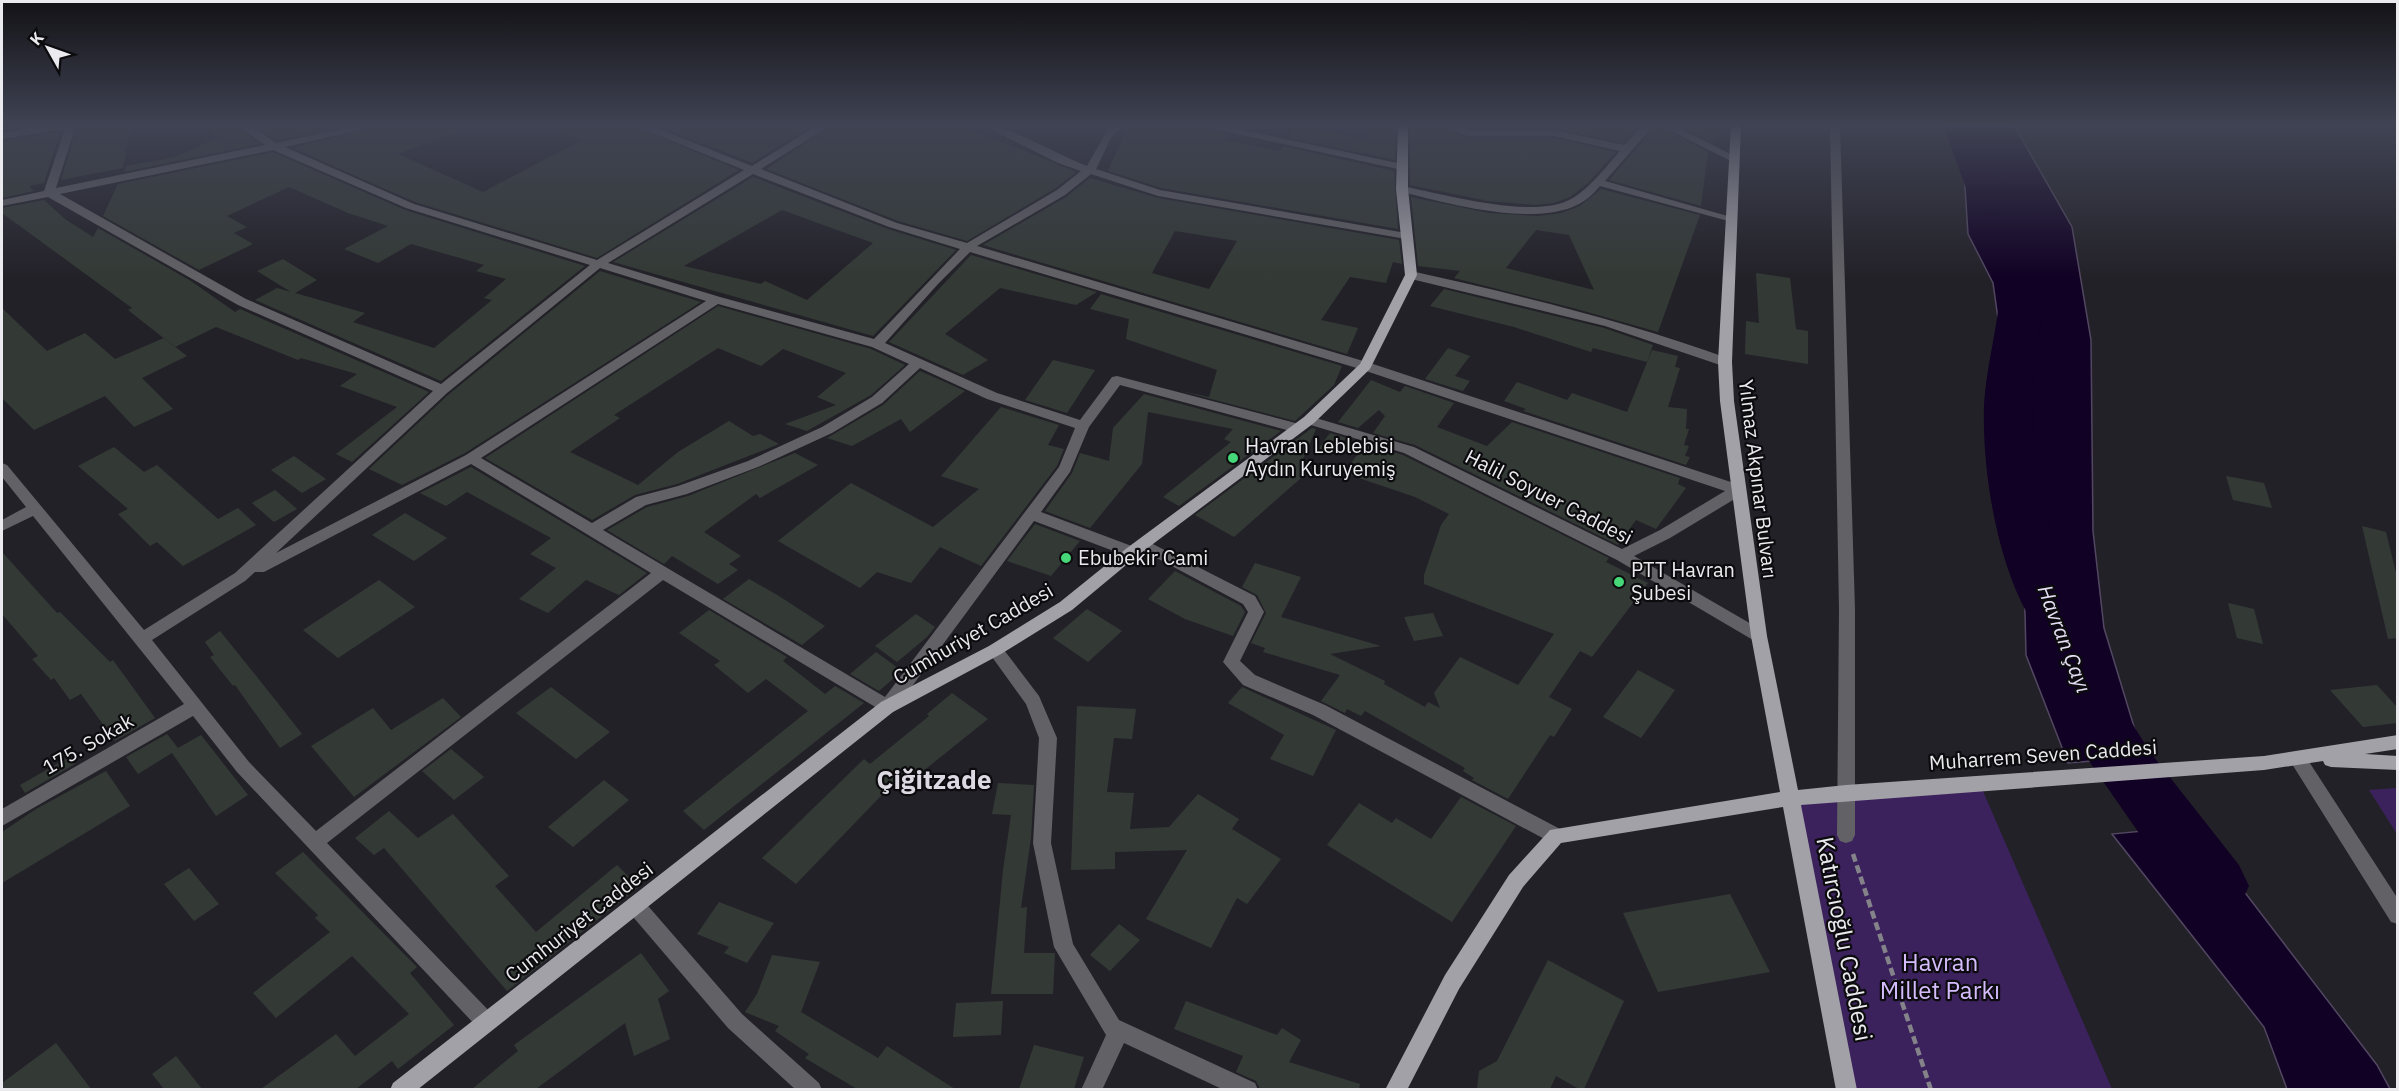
<svg xmlns="http://www.w3.org/2000/svg" width="2399" height="1091" viewBox="0 0 2399 1091" font-family="'IBM Plex Sans',sans-serif">
  <rect width="100%" height="100%" fill="#232128"/>
  <path fill="#3c225d" d="M1979,782L2112,1089H1847L1790,798Z
    M2397,788H2398L2397,834L2369,790Z"/>
  <path fill="#110124" stroke="#524761" stroke-width="1.5" d="M1961,125H2014L2072,227L2091,340L2093,531L2104,628L2135,730L2150,756L2068,763L2026,655L2024,571L2029,443L2001,340L1993,283L1968,234Z
    M2194,826L2377,1065L2390,1089H2287L2264,1027L2112,834Z"/>
  <g fill="none" stroke-linecap="round" stroke-linejoin="round">
    <path fill="#110124" fill-rule="evenodd" d="M1943,125H1979L2010,199L2004,207L1990,211L1976,207L1970,199Z
      M2021,291L2036,295L2043,304C2040,337 2031,371 2032,404C2032,472 2051,538 2074,601L2066,615L2047,621L2028,615C1996,558 1982,469 1984,405C1986,371 1995,337 1999,304L2006,295Z
      M2084,673L2105,680L2150,752L2239,865L2249,886L2239,907L2216,915L2193,907L2141,836L2091,764L2055,696L2063,680Z"/>
  </g>
  <path fill="#333a35" fill-rule="evenodd" d="M98,125H131L123,168L61,180L75,134Z
    M196,125H235L260,144L124,172L126,166L175,157L218,137Z
    M255,125H347L276,141Z
    M384,125H468V128L398,154L483,192L582,140L549,128V125H631L739,170L597,258L415,202L292,148Z
    M656,125H813L752,163Z
    M833,125H954L1021,149L1076,172L1056,188L967,241L898,221L766,169Z
    M1128,125H1195L1230,135L1226,140L1280,151L1283,146L1394,171L1398,229L1161,188L1108,171Z
    M1370,125H1396L1395,160L1289,138L1297,126L1366,139Z
    M1410,125H1431L1470,138H1554L1616,152L1589,182L1570,197L1554,203L1535,205L1488,201L1410,185Z
    M1462,125H1639L1623,143L1554,128Z
    M1657,125L1708,152L1701,206L1609,180Z
    M1679,125H1705L1722,130L1713,143Z
    M60,132L44,183L29,186L34,191L2,198V141Z
    M273,152L405,210L585,266L441,381L255,300L277,288L291,292L257,271L283,259L317,280L295,293L365,313L353,322L434,348L492,300L484,298L506,279L476,271L484,265L411,244L378,263L344,249L388,226L348,213L289,187L227,216L247,227L234,233L253,244L199,270L103,216L118,184Z
    M753,177L888,229L956,250L873,336L613,262ZM782,210L873,243L807,300L765,281L761,284L684,266Z
    M1090,178L1158,198L1399,240L1402,264L1393,262L1386,283L1350,277L1321,320L1358,328L1347,354L983,245L1066,197ZM1175,231L1237,241L1209,289L1152,273Z
    M1601,189L1700,215L1658,332L1573,308L1454,278L1460,271L1418,266L1411,197L1489,213L1538,216L1561,213L1580,206ZM1536,230L1569,235L1594,290L1506,268Z
    M44,200L65,219L93,237L98,228L191,281L235,312L240,309L429,392L352,462L336,454L397,407L340,386L357,374L301,358L298,360L216,327L175,347L128,310L132,308L2,213V208Z
    M971,255L1097,292L1076,305L1000,288L945,334L988,360L963,375L889,342Z
    M600,271L701,302L465,453L402,485L369,469L448,395Z
    M1756,273L1790,278L1796,329L1808,331V364L1745,354L1746,321L1759,323Z
    M1444,289L1604,328L1653,345L1647,362L1593,348L1591,352L1514,327L1430,306Z
    M1101,294L1342,366L1334,385L1295,421L1181,391L1209,397L1217,370L1126,339L1129,319L1090,309Z
    M718,306L871,349L905,365L871,395L807,431L785,424L836,405L817,397L846,373L783,349L761,366L718,348L614,415L620,418L570,452L638,485L678,452L729,421L753,436L760,434L779,444L677,484L635,495L592,520L485,458Z
    M2,308L47,351L85,333L115,359L164,338L187,356L142,378L173,409L134,427L105,396L34,430L2,398Z
    M1448,348L1470,356L1455,376L1470,381L1463,391L1425,379Z
    M1652,350L1678,356L1675,367L1680,368L1668,407L1687,409L1686,429H1689L1684,445L1689,446L1685,456L1690,457L1686,465L1523,411L1526,409L1504,401L1517,382L1567,400L1572,393L1627,412Z
    M1053,360L1095,370L1067,413L1025,400Z
    M920,371L965,391L910,432L901,419L852,446L827,438L883,405Z
    M1371,380L1400,392L1405,386L1454,403L1437,427L1487,446L1512,422L1680,478L1678,484L1686,488L1656,529L1636,520L1618,545L1415,445L1373,433L1385,416L1379,410L1358,428L1338,422Z
    M1144,394L1281,431L1179,506L1163,497L1231,442L1224,439L1233,429L1148,412L1142,464L1090,528L1045,511L1072,473L1080,453L1109,461L1113,428Z
    M1001,407L1059,425L1048,445L1064,449L1057,466L981,566L940,547L911,583L877,572L860,588L778,541L851,483L933,527L979,489L941,476Z
    M1312,428L1316,429L1300,466L1309,471L1234,537L1195,515Z
    M1330,433L1347,438L1327,455L1319,448Z
    M1365,444L1403,455L1609,558L1606,562L1648,583L1592,657L1580,651L1549,697L1572,709L1554,737L1550,735L1508,799L1472,780L1474,778L1463,771L1465,768L1365,711L1361,716L1347,709L1345,713L1321,701L1340,675L1263,652L1265,648L1251,643L1266,613L1257,595L1242,587L1255,563L1301,577L1281,617L1381,646L1330,654L1385,681L1384,684L1425,707L1428,702L1440,708L1434,693L1460,657L1518,685L1554,634L1424,584V575L1441,525L1449,514L1415,497L1344,473Z
    M114,447L144,472L157,465L218,519L238,508L256,525L183,566L157,542L150,546L118,514L128,509L78,466Z
    M795,453L818,465L760,498L756,494L704,532L741,556L729,564L738,570L718,584L672,556L664,564L607,530L647,507L688,496Z
    M294,456L326,479L302,493L271,470Z
    M471,467L647,573L619,595L586,580L548,613L519,599L556,568L530,554L551,538L467,492L446,506L420,493Z
    M2226,476L2264,483L2272,508L2233,500Z
    M275,490L297,509L274,522L252,503Z
    M405,513L447,538L414,561L372,535Z
    M1035,524L1080,541L1051,576L1007,561Z
    M2362,526L2386,532L2397,577V638L2388,639Z
    M2,552L57,613L60,612L110,662L113,660L155,718L115,741L81,694L70,700L54,678L51,680L32,659L38,656L2,614Z
    M1175,571L1241,606L1245,612L1233,636L1185,619L1148,599Z
    M749,579L779,596L825,626L802,645L723,599Z
    M379,580L415,607L338,658L303,630Z
    M2228,603L2254,609L2263,644L2237,638Z
    M1087,609L1122,631L1088,662L1053,638Z
    M709,610L787,657L783,661L825,694L835,686L864,703L704,830L683,811L808,711L766,679L748,693L714,665L720,661L679,633Z
    M1433,613L1443,636L1414,641L1404,617Z
    M916,614L935,627L927,637L897,662L875,646Z
    M220,631L277,702L302,734L280,748L235,685L233,686L210,657L214,655L205,642Z
    M876,652L902,671L879,691L850,674Z
    M1638,670L1675,690L1641,738L1603,717Z
    M2377,685L2397,707V723L2363,727L2330,690Z
    M551,687L610,732L576,759L516,713Z
    M1242,687L1336,730L1313,776L1270,759L1284,735L1228,703Z
    M952,693L988,719L912,780L904,772L796,884L762,858L864,759L870,764L929,716L927,714Z
    M443,698L461,717L354,797L311,746L373,708L391,730Z
    M1077,706L1136,709L1132,739L1114,738L1107,792L1134,793L1130,829L1169,827L1198,794L1239,819L1232,829L1281,859L1247,904L1237,898L1211,948L1146,919L1187,850L1115,852V869L1071,870Z
    M167,734L178,748L201,735L248,795L216,816L172,753L138,774L126,757Z
    M451,749L484,777L454,800L422,771Z
    M69,757L75,764L25,793L20,785Z
    M106,771L130,806L2,883V832L36,809Z
    M604,780L629,800L573,847L548,827Z
    M998,783L1034,785L1031,838L1021,908L1027,907L1024,953H1055L1053,994H991L1003,870L1011,815L992,814Z
    M1461,797L1516,826L1452,922L1327,845L1359,803L1392,823L1396,818L1431,839Z
    M389,811L418,838L453,814L509,876L495,886L536,932L617,865L639,887L507,991L384,848L374,855L355,838Z
    M303,852L417,967L410,973L454,1025L398,1069L392,1061L356,1089H261L336,1034L355,1056L409,1014L352,956L276,1018L253,993L330,932L315,918L318,915L275,873Z
    M189,868L219,904L194,921L164,884Z
    M1730,894L1770,972L1658,992L1623,913Z
    M719,902L774,923L747,963L724,953L729,947L697,934Z
    M1119,924L1140,940L1110,971L1090,955Z
    M641,953L669,991L658,999L670,1039L634,1056L625,1023L536,1089H472L518,1051L514,1045Z
    M772,955L820,962L801,1012L878,1058L887,1046L955,1089H857L805,1058L809,1054L775,1031L779,1026L745,1012L757,994Z
    M1548,960L1624,1001L1584,1089H1579L1556,1076L1550,1089H1477L1479,1071L1497,1061Z
    M1003,1001L1001,1035L953,1037L956,1003Z
    M1186,1001L1277,1035L1282,1028L1301,1040L1289,1062L1360,1084L1359,1089H1260L1256,1081L1236,1072L1243,1056L1174,1029Z
    M56,1043L91,1089H2V1083Z
    M1034,1045L1084,1057L1074,1089H1019Z
    M176,1056L202,1089H164L152,1074Z"/>
  <g fill="none" stroke-linecap="round" stroke-linejoin="round">
    <path stroke="#848389" stroke-width="4.5" stroke-dasharray="8 4" stroke-linecap="butt" d="M1853,854L1931,1090"/>
    <path fill="#626165" fill-rule="evenodd" d="M46,125H76L56,188L265,145L237,125H250L276,143L360,125H382L285,147L414,204L597,260L744,170L633,125H649L752,166L818,125H831L761,169L897,223L967,243L1057,190L1081,171L1058,163L982,125C1012,125 1056,155 1087,166L1109,127L1124,125L1112,136L1096,169L1160,190L1406,233L1412,236L1406,239L1158,196L1091,174L1065,195L977,246L1370,363L1743,486L1745,490L1743,494L1670,538L1634,556L1765,632L1767,636L1765,640H1753L1617,560L1404,453L1304,423L1302,420L1309,416L1414,447L1622,549L1660,530L1725,491L1360,369L970,252L938,284L885,343L997,393L1080,420L1112,377L1117,376L1303,425L1305,428L1298,433L1120,385L1089,427L1070,472L1041,512L1137,548L1140,552L1137,556H1127L1034,521L893,712L887,714L663,580L327,843L493,1015L496,1022L493,1029L486,1032L479,1029L237,772L193,716L2,826V809L184,704L33,516L2,531V520L26,507L2,477V463L7,465L144,630L235,573L433,391L238,305L48,197L2,206V200L44,191L65,129L2,139V133ZM273,150L406,208L590,265L441,384L246,299L60,194ZM753,174L889,227L960,249L874,339L720,297L608,263ZM600,268L706,301L466,455L276,553L447,393ZM718,304L872,347L909,364L872,397L822,427L748,461L678,486L636,497L592,523L481,458ZM920,368L987,399L1075,428L1059,467L885,697L603,530L646,505L687,494L758,467L832,433L882,403ZM471,464L651,573L316,831L249,762L152,640L245,581L255,572H264Z
      M1197,125H1219L1402,164L1407,167L1402,170Z
      M1433,125H1452L1470,130H1554L1624,145L1643,125H1654L1605,181L1738,219L1732,222L1600,186C1594,193 1587,200 1579,204C1534,228 1446,203 1398,191L1396,189L1402,186C1443,194 1534,220 1571,199C1588,190 1607,166 1620,151L1554,136H1470Z
      M1659,125H1673L1740,159L1731,161Z
      M1830,125H1840L1855,609V835L1852,841L1846,843L1840,841L1837,835L1839,609Z
      M1411,271C1519,295 1626,321 1730,359L1732,362L1725,366L1720,365L1605,326L1407,278V272Z
      M1143,539L1255,596L1264,612L1240,661L1255,675L1325,705L1562,830L1565,836L1562,842L1556,844L1550,842L1313,715L1243,685L1223,662L1248,612L1243,604L1138,548L1136,544Z
      M995,644L1001,646L1039,696L1057,738L1051,843L1073,944L1119,1020L1255,1083L1258,1090H1224L1124,1043L1102,1090H1081L1106,1035L1054,947L1033,843L1039,738L1026,704L987,650L989,646Z
      M2298,752L2304,754L2398,899V924L2391,922L2292,764L2289,759L2292,754Z
      M635,896L642,899L742,1014L819,1083L822,1090H796L728,1028L628,911L626,905L628,899Z"/>
    <path fill="#a3a1a8" fill-rule="evenodd" d="M1398,125H1408V189L1417,275L1370,369L1314,423L1137,556L1072,610L1001,654L893,712L417,1090H390L393,1083L881,702L989,646L1060,602L1127,548L1304,417L1360,364L1405,275L1396,189Z
      M1731,125H1741L1732,362L1734,401L1767,636L1798,790L1846,785L2264,756L2398,735V749L2365,754L2398,756V770L2331,767L2325,765L2323,761L2264,770L1801,805L1857,1090H1836L1783,807L1561,843L1523,887L1459,989L1407,1090H1385L1445,975L1509,875L1550,830L1780,792L1751,636L1720,401L1718,362Z"/>
  </g>
  <linearGradient id="sky" x2="0" y2="1"><stop stop-color="#131216"/><stop offset="0.45" stop-color="#3f4353"/><stop offset="1" stop-color="#3f4353" stop-opacity="0"/></linearGradient>
  <rect width="2399" height="278" fill="url(#sky)"/>
  <g fill="#46d779" stroke="#0c0b0e" stroke-width="2">
    <circle cx="1233" cy="458" r="6"/>
    <circle cx="1066" cy="558" r="6"/>
    <circle cx="1619" cy="582" r="6"/>
  </g>
  <g text-anchor="middle" stroke-width="4.5" stroke-linejoin="round" paint-order="stroke">
    <g font-size="20" fill="#ebeaef" stroke="#0c0b0e" text-anchor="start">
      <text x="1245" y="453">Havran Leblebisi<tspan x="1245" dy="23">Aydın Kuruyemiş</tspan></text>
      <text x="1078" y="565">Ebubekir Cami</text>
      <text x="1631" y="577">PTT Havran<tspan x="1631" dy="23">Şubesi</tspan></text>
    </g>
    <g font-size="20" fill="#ebeaef" stroke="#0c0b0e">
      <text transform="translate(1758 479) rotate(83)" y="7">Yılmaz Akpınar Bulvarı</text>
      <text transform="translate(1549 497) rotate(27)" y="7">Halil Soyuer Caddesi</text>
      <text transform="translate(973 634) rotate(-30)" y="7">Cumhuriyet Caddesi</text>
      <text transform="translate(88 744) rotate(-30)" y="7">175. Sokak</text>
      <text transform="translate(2043 755) rotate(-4)" y="7">Muharrem Seven Caddesi</text>
      <text transform="translate(579 922) rotate(-38)" y="7">Cumhuriyet Caddesi</text>
    </g>
    <g font-size="21" font-style="italic" fill="#e5def4" stroke="#0c0b0e">
      <text transform="translate(2064 639) rotate(69)" y="7">Havran Çayı</text>
    </g>
    <g font-size="24" fill="#ebeaef" stroke="#0c0b0e">
      <text transform="translate(1844 939) rotate(79)" y="8">Katırcıoğlu Caddesi</text>
    </g>
    <g font-size="24" fill="#d4bcfd" stroke="#0c0b0e">
      <text x="1940" y="971">Havran<tspan x="1940" dy="28">Millet Parkı</tspan></text>
    </g>
    <g font-size="26" font-weight="bold" fill="#dcd9e2" stroke="#0c0b0e">
      <text x="934" y="789">Çiğitzade</text>
    </g>
  </g>
  <rect width="2399" height="1091" fill="none" stroke="#ebeaef" stroke-width="6"/>
  <g transform="translate(48 48) rotate(310)" stroke="#0c0b0e" stroke-width="4.5" paint-order="stroke">
  <path d="M0-4.5L10 22L0 15L-10 22Z" fill="#ebeaef"/>
  <text y="-9" font-size="16" font-weight="bold" text-anchor="middle" fill="#ebeaef">K</text>
  </g>
</svg>
